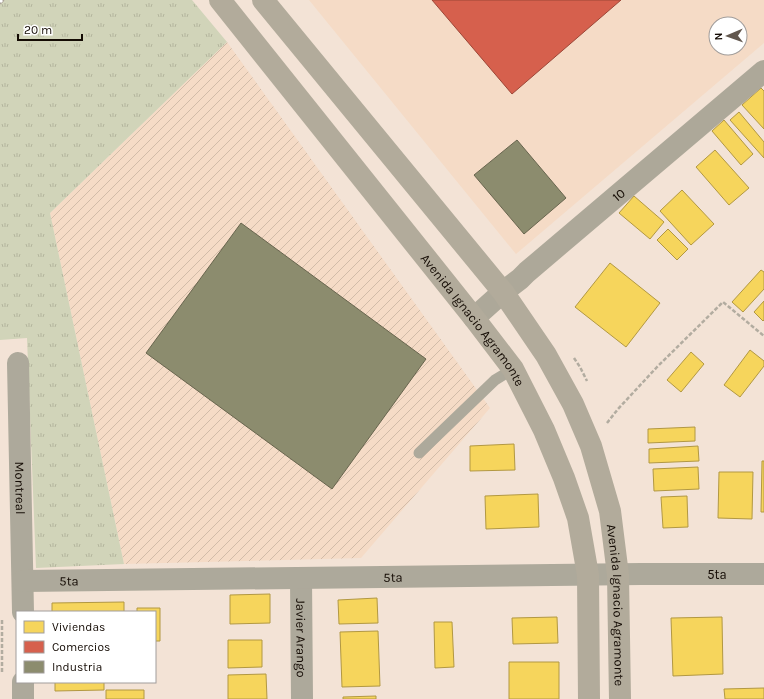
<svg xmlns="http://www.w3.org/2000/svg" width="764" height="699" viewBox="0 0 764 699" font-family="Karla,sans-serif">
  <defs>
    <pattern id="industrial-furrows" width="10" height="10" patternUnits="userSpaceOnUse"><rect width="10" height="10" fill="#f5dbc6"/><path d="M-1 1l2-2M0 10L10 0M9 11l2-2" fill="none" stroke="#d1bba8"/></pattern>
    <pattern id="grass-tufts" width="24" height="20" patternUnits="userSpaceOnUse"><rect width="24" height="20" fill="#d1d4b9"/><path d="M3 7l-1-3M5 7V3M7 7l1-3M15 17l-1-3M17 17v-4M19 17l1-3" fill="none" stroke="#b3b59d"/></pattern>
  </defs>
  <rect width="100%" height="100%" fill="#f3e3d6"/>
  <path fill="#f5dbc6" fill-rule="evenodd" d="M309,0H764V43L516,254ZM716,24H740V48H716Z"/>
  <path fill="url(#industrial-furrows)" d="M227,42L490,408L361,558L124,564L50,213Z"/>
  <path fill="url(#grass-tufts)" d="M0,0H192L227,42L50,213L124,564L36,568L27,338L0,340Z"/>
  <path fill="#f6d55c" stroke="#b29842" d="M761,88L764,91V129L742,105Z
    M739,112L764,142V158L730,120Z
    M724,120L753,154L741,165L712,131Z
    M715,150L749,188L729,205L696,167Z
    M682,190L714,224L691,245L660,211Z
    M634,196L664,222L650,239L619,213Z
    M668,229L688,249L677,260L657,240Z
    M610,263L660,303L626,347L575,307Z
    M761,270L764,272V289L743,312L732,302Z
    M764,301V320L763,321L754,312Z
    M750,350L764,361V366L740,397L724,385Z
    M691,352L704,364L681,392L667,380Z
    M695,427V441L648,443V429Z
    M514,444L515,470L470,471V446Z
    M698,446L699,461L649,463V449Z
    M762,461H764V512H761Z
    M698,467L699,489L654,491L653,469Z
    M719,472H753L752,519L718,518Z
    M538,494L539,527L486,529L485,496Z
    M687,496L688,527L663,528L661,497Z
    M270,594V623L230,624V595Z
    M377,598L378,623L339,624L338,600Z
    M124,602V612H52V603Z
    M137,608H160V641H155V612H137Z
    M557,617L558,643L513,644L512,618Z
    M722,617L723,674L673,676L671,618Z
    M434,622H452L454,667L435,668Z
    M378,631L380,686L342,687L340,632Z
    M228,640H262V667L228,668Z
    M509,662H559V699H509Z
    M266,674L267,699H228V675Z
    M55,682H104V690L55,691Z
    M764,688V699H725L724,689Z
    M106,690H144V699H106Z
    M376,696V699H343V697Z"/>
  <path fill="#d6604d" stroke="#9c4637" d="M432,0H621L512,94Z"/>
  <path fill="#8c8c6e" stroke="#68654e" d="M517,140L566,198L524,234L474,175Z
    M241,223L426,359L332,489L146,353Z"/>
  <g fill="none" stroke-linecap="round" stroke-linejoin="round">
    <path stroke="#b2aca0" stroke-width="2.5" stroke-dasharray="4 2" stroke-linecap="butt" d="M574,358L580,367L587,381
      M607,423L618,409L657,367L723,302L764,336
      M2,620V673"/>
    <path stroke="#ada99b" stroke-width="11" d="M419,453L495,380L513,369"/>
    <g stroke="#ada99b" stroke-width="22">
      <path id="s1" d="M18,363L23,612"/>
      <path id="s2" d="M301,578L302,699"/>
      <path id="s3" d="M23,581L641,574H764"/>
      <path d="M23,699V682"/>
    </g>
    <path stroke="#ada899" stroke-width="22" id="s4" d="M474,318L503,292L520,279L527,272L764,71"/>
    <g stroke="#b2ab9b" stroke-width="22">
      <path id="s5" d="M220,0L474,318L513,369L544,430L564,478L578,518L588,575L589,699"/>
      <path id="s6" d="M263,0L503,292L546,355L573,404L591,446L610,511L618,575L620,699"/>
    </g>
    <defs>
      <path id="rail" d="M0,2L2,0"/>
    </defs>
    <use href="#rail" stroke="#aba398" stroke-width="4.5"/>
    <use href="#rail" stroke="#fff" stroke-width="3" stroke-dasharray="9" stroke-linecap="butt"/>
  </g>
  <g text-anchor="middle" stroke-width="4" stroke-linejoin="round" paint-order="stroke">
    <g font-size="13" fill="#140b04" stroke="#fff">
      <text dy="5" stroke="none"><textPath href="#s4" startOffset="190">10</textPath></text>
      <text dy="5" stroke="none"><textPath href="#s5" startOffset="408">Avenida Ignacio Agramonte</textPath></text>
      <text dy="5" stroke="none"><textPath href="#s1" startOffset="125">Montreal</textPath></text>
      <text dy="5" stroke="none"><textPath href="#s3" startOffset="694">5ta</textPath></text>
      <text dy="5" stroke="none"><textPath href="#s3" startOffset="370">5ta</textPath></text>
      <text dy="5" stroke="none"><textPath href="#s3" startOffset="46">5ta</textPath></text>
      <text dy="5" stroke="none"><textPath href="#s6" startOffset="718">Avenida Ignacio Agramonte</textPath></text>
      <text dy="5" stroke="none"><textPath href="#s2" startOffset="60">Javier Arango</textPath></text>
    </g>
  </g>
  <rect x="16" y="611" width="140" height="72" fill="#ffffff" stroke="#a19d9b"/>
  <rect x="24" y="621" width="20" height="12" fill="#f6d55c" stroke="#a19d9b"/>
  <text x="52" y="631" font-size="12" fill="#140b04">Viviendas</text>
  <rect x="24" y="641" width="20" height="12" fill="#d6604d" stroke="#a19d9b"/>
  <text x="52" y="651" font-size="12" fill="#140b04">Comercios</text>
  <rect x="24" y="661" width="20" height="12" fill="#8c8c6e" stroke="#a19d9b"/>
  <text x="52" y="671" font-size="12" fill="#140b04">Industria</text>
  <g transform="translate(728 36) rotate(268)"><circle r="19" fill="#ffffff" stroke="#a19d9b"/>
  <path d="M0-3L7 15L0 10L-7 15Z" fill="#62574e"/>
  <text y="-6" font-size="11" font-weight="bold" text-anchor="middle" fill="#140b04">N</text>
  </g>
  <path d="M18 34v6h64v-6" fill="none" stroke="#140b04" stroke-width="2"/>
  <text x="24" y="34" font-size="12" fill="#140b04" stroke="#ffffff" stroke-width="3" paint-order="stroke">20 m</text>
</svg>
